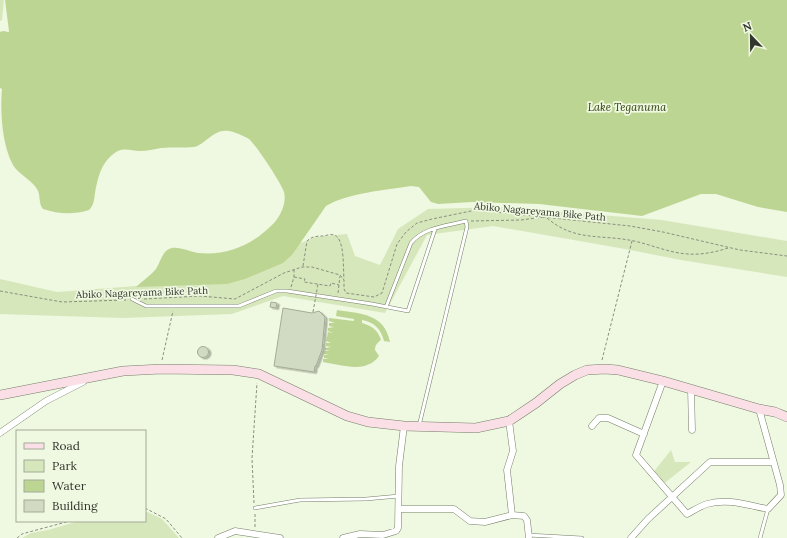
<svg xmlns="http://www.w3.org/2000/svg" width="787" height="538" viewBox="0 0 787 538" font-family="Lora,serif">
  <defs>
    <filter id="shadow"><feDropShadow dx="2.5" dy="1.5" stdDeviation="0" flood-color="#0004"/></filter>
  </defs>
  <rect width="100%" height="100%" fill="#eff8e0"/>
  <path fill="#d7e7bc" d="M0,0H4L2,20L0,21Z
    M501,207L662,220L787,241V277L681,260L625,249L493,226L427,235L385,313L283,296L232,314L123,318L0,314V279L57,292L202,281L316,237L347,234L355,256L380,265L398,229L428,209Z
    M671,450L675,462H691L662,485L652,474Z
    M145,511L162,519L179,538H22L31,533L48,530L79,521H145Z"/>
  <path fill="#bdd593" d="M5,0H787V212L758,207L716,194H701L642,216L539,204L472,202L438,204L431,202L419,187L411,186C386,190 347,193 326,206L292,255L283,263L245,279L227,284L136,287C142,281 150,276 156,269C160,263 162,252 169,249C177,245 190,252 198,253C227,256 252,245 272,225C280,218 287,203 284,192C281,183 256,145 249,139C244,136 235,132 229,131C214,128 206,144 194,147C183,148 172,147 161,148C154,149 147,151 140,151C132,151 124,147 116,152C101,162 98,177 95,193C94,200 94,205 89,210C73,215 58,214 43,209C38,203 41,195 37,189C31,179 19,175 13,165C2,145 0,112 2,89L0,88V44L7,36L9,31Z
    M337,310C361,314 384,313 390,342L384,341C381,329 374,322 362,320V323C372,326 378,330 381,340C377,343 375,345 375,350L379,356C366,374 342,365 323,362V359H329L324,358V355H329L324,354L325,351H330L325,350V348L331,347L326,346V343H331L326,341L327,337L332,338L327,337L328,332L333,333L328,331V328L334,327L329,326V323H335L329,321V318L354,321V319L336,316Z"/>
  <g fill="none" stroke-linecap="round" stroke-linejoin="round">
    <path stroke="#bdd593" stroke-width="12" d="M0,38L4,37L20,43"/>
  </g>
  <path fill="#d1dac3" stroke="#a3ac95" filter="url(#shadow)" d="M271,302L277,303L276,308L270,307Z
    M283,308L312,313L319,311L325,317L322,350L316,366H315L314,372L274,366Z
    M197.5 352a5.5 5.5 0 1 1 11 0a5.5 5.5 0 1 1-11 0Z"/>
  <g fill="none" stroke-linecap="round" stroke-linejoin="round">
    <defs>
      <path id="lane" d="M132,299L146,306H239L276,291H287L372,304L408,311L435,229
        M386,307L411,243C424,227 447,226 466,221L467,227L419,426
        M255,508L300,500L366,499L399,496
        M528,535L582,538
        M760,538L768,509"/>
      <path id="street" d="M663,381L636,455L687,514C693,511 700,506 707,504C728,498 747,505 768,509L781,495L780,485L759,409
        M691,389L692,430
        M509,421L513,451L507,470L512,515
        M592,426L599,418H608L644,434
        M0,433L46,401L83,382
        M399,509H454L470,521L485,522L512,515L524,516L527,520L529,538
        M218,538L235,531L280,538
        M343,538L360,534L383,535L396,531L398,528L399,466L404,426
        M631,538L648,519L710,462H773"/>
      <path id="secondary" d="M0,395L123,371L161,369L233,370L259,374L347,416L368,422L404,426L476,428L509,421L536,403L560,384L575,375L587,370L605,369L618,370L663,381L759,409L775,412L787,417"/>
    </defs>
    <use href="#lane" stroke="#757e68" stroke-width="4"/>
    <use href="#street" stroke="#757e68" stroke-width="7"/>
    <use href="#secondary" stroke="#757e68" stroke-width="10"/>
    <path stroke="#898f7f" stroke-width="1" stroke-dasharray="3 2" stroke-linecap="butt" d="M547,218C575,242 601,234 634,241C652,245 670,253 688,254C701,255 716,252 728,248
      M471,221L521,220L544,217
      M303,266L307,241C312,236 318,236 324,236C327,235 331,234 334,235C345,238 343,269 344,279
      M294,277L305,279L304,282L330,286L331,283L339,285
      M291,287L294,277V269
      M0,291L62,302L126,300
      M338,293L340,276
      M144,299L200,296L235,299L284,273L302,267H312L340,275L344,280V289L346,293L374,297L382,293L397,244L406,232L417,223L432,219L476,210L630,226L663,232L740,250L787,256
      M162,360L173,311
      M602,360L632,241
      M254,503L252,458L257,383
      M145,508L166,519L182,538
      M255,527V512
      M17,538L22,534L29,532L70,521"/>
    <use href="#lane" stroke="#fff" stroke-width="3"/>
    <use href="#street" stroke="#fff" stroke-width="6"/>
    <use href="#secondary" stroke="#fbdfe7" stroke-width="9"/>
    <path stroke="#898f7f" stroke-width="1" stroke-dasharray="3 2" stroke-linecap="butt" d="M313,312L318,284"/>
  </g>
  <g text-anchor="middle" stroke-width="3.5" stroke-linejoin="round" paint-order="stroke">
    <g font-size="10" fill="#33362d" stroke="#eff8e0">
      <text transform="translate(540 211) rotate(5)" y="4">Abiko Nagareyama Bike Path</text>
      <text transform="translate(142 292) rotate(-2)" y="4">Abiko Nagareyama Bike Path</text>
    </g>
    <g font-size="11" font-style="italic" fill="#314010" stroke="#eff8e0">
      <text x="627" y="111">Lake Teganuma</text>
    </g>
  </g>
  <rect x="16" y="430" width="130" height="92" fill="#eff8e0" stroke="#a4aa98"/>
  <rect x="24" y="443" width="20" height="6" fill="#fbdfe7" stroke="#a4aa98"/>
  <text x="52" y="450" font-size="12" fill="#33362d">Road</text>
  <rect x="24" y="460" width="20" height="12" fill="#d7e7bc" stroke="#a4aa98"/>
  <text x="52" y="470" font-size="12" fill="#33362d">Park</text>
  <rect x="24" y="480" width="20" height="12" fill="#bdd593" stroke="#a4aa98"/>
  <text x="52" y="490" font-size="12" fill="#33362d">Water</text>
  <rect x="24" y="500" width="20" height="12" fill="#d1dac3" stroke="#a4aa98"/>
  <text x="52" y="510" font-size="12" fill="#33362d">Building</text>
  <g transform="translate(751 36) rotate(338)" stroke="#eff8e0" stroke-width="3" paint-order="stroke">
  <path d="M0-3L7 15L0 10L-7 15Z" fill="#33362d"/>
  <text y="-6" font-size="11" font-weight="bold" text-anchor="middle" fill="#33362d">N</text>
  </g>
</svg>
